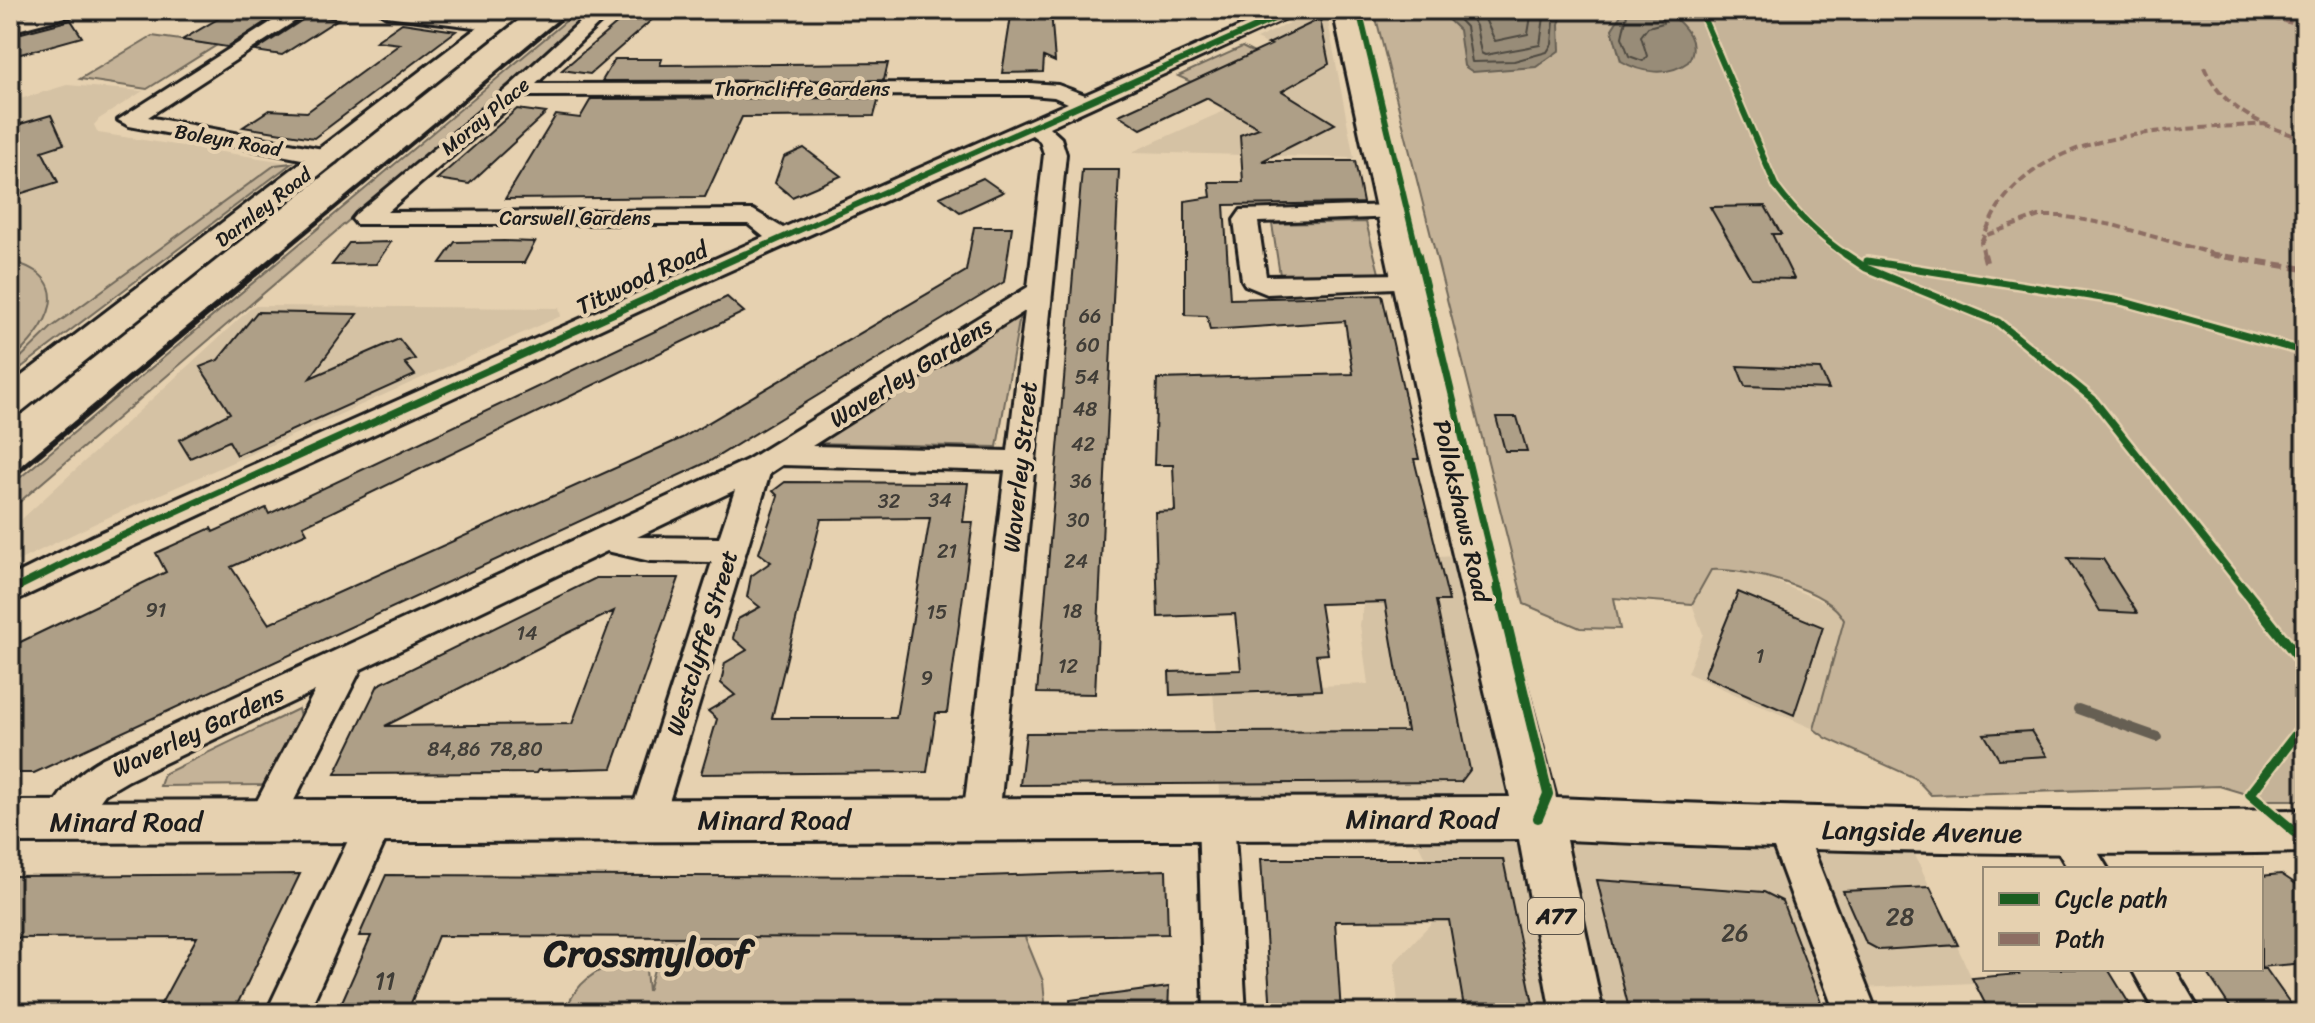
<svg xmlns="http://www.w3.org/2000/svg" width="2315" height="1023" viewBox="0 0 2315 1023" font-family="Sriracha,sans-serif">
  <rect width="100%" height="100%" fill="#e6d1b0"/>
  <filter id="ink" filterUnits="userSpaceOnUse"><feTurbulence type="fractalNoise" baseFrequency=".0125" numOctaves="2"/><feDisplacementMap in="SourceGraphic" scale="16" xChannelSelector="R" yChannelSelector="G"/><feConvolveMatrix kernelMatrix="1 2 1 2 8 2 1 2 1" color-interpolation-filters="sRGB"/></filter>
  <g filter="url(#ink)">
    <path fill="#d5c2a4" d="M1326,11L1354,158L1132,152L1311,72L1301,60L1256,39L1311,13Z
      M67,85L143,91L99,119L94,125L98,133L292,163L10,376V102Z
      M253,306L559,308L561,316L100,521L10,565V530Z
      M1472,555L1538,818L1904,831L1974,983L1816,990L1766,1013H1399L1394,963L1434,920L1426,860L1402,809L1221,806L1213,690L1368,684L1360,625L1370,561Z
      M1732,569L1753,572L1838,608L1844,620L1814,729L1687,673L1703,634L1692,604L1711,570Z"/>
    <path fill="#c5b398" stroke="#70685a" stroke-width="2" d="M579,10H595L10,510V486Z
      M1374,10H2305V800H2266L2219,786L1931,795L1915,778L1826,738L1814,729L1844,620C1828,588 1745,568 1711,570L1692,604L1614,598L1620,629L1580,628L1524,604Z
      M152,36L217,45L147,89L80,79Z
      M1242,47L1254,53L1191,82L1178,76Z
      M292,163L10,376V368L52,327L275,165Z
      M1366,222L1379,273L1280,275L1272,224Z
      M10,261C79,278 48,330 10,361V328L17,314L15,295L10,291Z
      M1021,310L997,447L814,443Z
      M298,709L300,717L263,785L160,786L164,774Z
      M663,937H1025L1043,981L1046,1013H564C577,980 596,970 629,957L646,970L648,991Z"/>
    <path fill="#988c78" stroke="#665f53" stroke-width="2" d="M1438,10H1564L1559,24L1560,50L1536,67L1473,72L1464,66L1459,30Z
      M1624,10L1669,13C1685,26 1701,42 1688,62C1668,77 1641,73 1621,61L1612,29Z"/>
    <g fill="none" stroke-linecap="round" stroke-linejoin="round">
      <path stroke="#4e4941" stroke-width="2" d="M1450,10L1466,27L1472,62L1514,61L1547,52L1552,44L1555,10
        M1466,10L1476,26L1481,53L1485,55L1540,45L1545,10
        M1481,10L1495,41L1528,34L1532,10
        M1628,10L1622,37L1629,56L1643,61L1647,56L1641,36L1648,27L1663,23L1661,10"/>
      <path stroke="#665f53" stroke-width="10" d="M2078,709L2157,737"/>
    </g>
    <path fill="#ae9f87" stroke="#1c1c1c" stroke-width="2" fill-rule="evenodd" d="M233,10L282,11L227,47L182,40Z
      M633,10H663L590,74L562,70Z
      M1012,10H1051L1055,62L1044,57L1043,72L1002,73Z
      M310,15L338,19L282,55L255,51Z
      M1320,19L1329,64L1282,91L1335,124L1262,161H1355L1363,203L1224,205L1230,299L1382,295L1419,459H1414L1449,601H1436L1470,770L1461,782L1020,785L1026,733L1407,731L1385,602L1320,604L1328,654L1316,655L1321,690L1170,695L1169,672L1241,670L1235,614L1158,617L1155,512L1175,511L1173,465H1154L1157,379L1353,374L1345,321L1210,330L1207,316L1185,315V201L1211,197L1209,182H1243L1240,135L1259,128L1206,98L1141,129L1119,115L1271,45L1268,44Z
      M71,20L82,37L10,57V36Z
      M402,23L456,31L314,138L243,127L269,110L307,112L400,44L376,41Z
      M615,59H662L660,65L888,63L884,80L602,81Z
      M879,98L874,116L742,117L705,197L505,199L556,115L580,118L591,99Z
      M517,109L546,113L469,184L437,179Z
      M51,115L64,144L42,151L58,182L10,197V127Z
      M804,148L841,176L792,197L775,183L784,157Z
      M1082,170H1119L1095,694L1037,693Z
      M983,178L1003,192L960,212L940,197Z
      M1765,206L1781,234H1772L1794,279L1751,278L1710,207Z
      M974,227H1012L1004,282L710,461L34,773H10V647L166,572L156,553L211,528L213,532L266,508L269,514L727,297L744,312L303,526L307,533L231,567L269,624L682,438L966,271Z
      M504,241L535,242L524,263H440L455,242Z
      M391,242L376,264L332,265L349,243Z
      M257,312L357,314L310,378L399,339L415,359L405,363L415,375L237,455L229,441L190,458L179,440L230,413L200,367L218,360Z
      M1737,366L1820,369L1829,389L1745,386Z
      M1496,417H1517L1527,451H1505Z
      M785,482L968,483L963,522H973L947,713H936L927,772L701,774L717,719L708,711L735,695L721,683L725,663L747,650L733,638L738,619L760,607L747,597L751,576L771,562L759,553L778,496L773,491ZM930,518L896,718H772L821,519Z
      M2068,558L2103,559L2137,613L2100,611Z
      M596,578H679L612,768L538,770L536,773L335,774L378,685ZM614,611L572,724L385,726L564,635Z
      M1738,592L1823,627L1794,715L1704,676Z
      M2031,731L2047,756L1999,759L1984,734Z
      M1261,859H1503L1535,1013H1465L1449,920L1335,921L1341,1013H1271Z
      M1166,870L1168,934L942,938L438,936L407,1013H337L371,936H359L386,875L953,877Z
      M300,874L233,1013H156L197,937L10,938V876Z
      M2281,874L2305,890V963L2261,967V876Z
      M1597,880L1764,892L1782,901L1825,1013H1630Z
      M1930,887L1958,945L1879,950L1866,943L1843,891Z
      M2016,969H2108L2135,1013H1990L1972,978L2019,974Z
      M2205,969H2266L2297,1013H2234Z
      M1169,987L1168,1013H1071L1070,1000Z"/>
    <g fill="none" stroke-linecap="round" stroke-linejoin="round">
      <defs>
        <path id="minor" d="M48,10H79L77,14L10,32V20Z
          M290,10H312L148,117L328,150L336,152L339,157L336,162L328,164L129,126L118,120Z
          M377,10H431L498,18L508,24L498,30L386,16Z
          M593,10H613L536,84L1030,83L1058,85L1085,95L1278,10H1303L1049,127L1061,138L1066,154L999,818L994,830L981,835L968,830L963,818L1005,471L782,465L770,473L660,831L647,836L634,831L629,819L712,562L650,561L607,551L361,669L278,832L265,837L252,832L247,820L315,691L129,780L105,794L76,833L63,838L50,833L45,821C57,793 77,773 103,758L747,460L1028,287L1044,154L1040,141L1032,135L644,309L10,603V577L93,536L764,237L748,224H356L352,219L356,214L510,86ZM1030,95L1054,97L1068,103L783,228L753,210L387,212L522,96ZM1025,311L1008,451L812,446ZM735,490L719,538L637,537Z
          M1391,205L1399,207L1403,212L1399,217L1258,222L1266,276L1407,274L1416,277L1419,282L1416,287L1267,294L1245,285L1242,280L1234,220L1241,210Z
          M1216,801L1229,806L1234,818L1246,1013H1204L1198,818L1203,806Z
          M376,804L389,809L394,821L308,1013H266L363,809Z
          M1786,812L1799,817L1805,829L1877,1013H1835L1767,829L1773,817Z
          M2066,816L2079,821L2108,869H2068L2047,833L2053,821Z
          M2132,969H2175L2201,1013H2156Z"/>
        <path id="major" d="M500,10H527L22,411L10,415V385Z
          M1333,10H1357L1467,462L1556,798C1806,809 2055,814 2305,810V852C2058,857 1812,851 1566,840L1603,1013H1551L1519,839L10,843V801L1510,797L1431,462Z"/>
      </defs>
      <use href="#minor" stroke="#1c1c1c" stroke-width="6"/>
      <use href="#major" stroke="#1c1c1c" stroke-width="6"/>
      <use href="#minor" fill="#e6d1b0" fill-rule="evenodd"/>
      <use href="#major" fill="#e6d1b0" fill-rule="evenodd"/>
      <path stroke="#1c1c1c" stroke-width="4" d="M277,256L572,10"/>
      <path stroke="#1c1c1c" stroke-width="6" d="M10,478L279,254"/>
      <path stroke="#8d6e63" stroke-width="4" stroke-dasharray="8 4" stroke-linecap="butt" d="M2237,10L2305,26
        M2204,67C2222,109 2263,126 2305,139
        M1981,242C1987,230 1992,215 2001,203C2058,125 2179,131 2265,124
        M1984,256L1981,242L1987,235L2039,216H2061L2113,225L2221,256"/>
      <path stroke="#8d6e63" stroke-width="6" stroke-dasharray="11 6" stroke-linecap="butt" d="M1984,254L1986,262
        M2208,254L2305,269"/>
      <defs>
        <path id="cycleway-far2" d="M1359,10L1418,256
          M1700,10L1776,187C1797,215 1819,237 1848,256
          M741,256L1294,10"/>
        <path id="cycleway-far1" d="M1418,254L1499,589
          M1845,254L1866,268L1998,322L2093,399L2244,589
          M1867,261L2121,301L2305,352
          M14,589L104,544L745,254"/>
        <path id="cycleway" d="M1498,587L1548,794L1538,818
          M2242,587L2305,666
          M10,591L18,587
          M2295,832L2250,794L2305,723"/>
      </defs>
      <use href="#cycleway-far2" stroke="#e6d1b0" stroke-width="10"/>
      <use href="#cycleway-far1" stroke="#e6d1b0" stroke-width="12"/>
      <use href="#cycleway" stroke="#e6d1b0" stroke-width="15"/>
      <use href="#cycleway-far2" stroke="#1b5e20" stroke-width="6"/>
      <use href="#cycleway-far1" stroke="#1b5e20" stroke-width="7"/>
      <use href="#cycleway" stroke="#1b5e20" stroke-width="10"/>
    </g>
  </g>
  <g text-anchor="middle" stroke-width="8" stroke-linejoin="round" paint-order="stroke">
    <g font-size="20" fill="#1c1c1c" stroke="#e6d1b0">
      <text x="802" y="96">Thorncliffe Gardens</text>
      <text transform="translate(485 116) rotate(-40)" y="7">Moray Place</text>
      <text transform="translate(228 140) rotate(10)" y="7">Boleyn Road</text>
      <text transform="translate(263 207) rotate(-38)" y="7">Darnley Road</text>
      <text x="575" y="225">Carswell Gardens</text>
    </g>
    <g font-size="20" fill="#403d37">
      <text x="1090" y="323">66</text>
      <text x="1088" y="352">60</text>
      <text x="1087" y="384">54</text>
      <text x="1085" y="416">48</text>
      <text x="1083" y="451">42</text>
      <text x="1081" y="488">36</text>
      <text x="940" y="507">34</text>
      <text x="889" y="508">32</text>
      <text x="1078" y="527">30</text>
      <text x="947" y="558">21</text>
      <text x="1076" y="568">24</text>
      <text x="156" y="617">91</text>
      <text x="1072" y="618">18</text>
      <text x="937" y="619">15</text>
      <text x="527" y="640">14</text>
      <text x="1760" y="663">1</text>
      <text x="1068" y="673">12</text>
      <text x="927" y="685">9</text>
      <text x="454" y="756">84,86</text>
      <text x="516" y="756">78,80</text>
    </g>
    <rect fill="#e6d1b0" stroke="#595248" stroke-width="2" x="1528" y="898" width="56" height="36" rx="6"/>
    <g font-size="22" font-weight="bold" fill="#1c1c1c">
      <text x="1556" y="924">A77</text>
    </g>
    <g font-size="24" fill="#1c1c1c" stroke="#e6d1b0">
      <text transform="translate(642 278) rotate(-25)" y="8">Titwood Road</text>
      <text transform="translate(911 372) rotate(-32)" y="8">Waverley Gardens</text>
      <text transform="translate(1020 467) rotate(-84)" y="8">Waverley Street</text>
      <text transform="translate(1462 511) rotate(77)" y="8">Pollokshaws Road</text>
      <text transform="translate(702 643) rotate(-73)" y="8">Westclyffe Street</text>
      <text transform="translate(198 731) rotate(-25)" y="8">Waverley Gardens</text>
    </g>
    <g font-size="24" fill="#403d37">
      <text x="1900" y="925">28</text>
      <text x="1735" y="941">26</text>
      <text x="385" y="989">11</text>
    </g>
    <g font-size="28" fill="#1c1c1c" stroke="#e6d1b0">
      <text x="1422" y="828">Minard Road</text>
      <text x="774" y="829">Minard Road</text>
      <text x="126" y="831">Minard Road</text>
      <text transform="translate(1922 831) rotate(1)" y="10">Langside Avenue</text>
    </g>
    <g font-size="38" font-weight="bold" fill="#1c1c1c" stroke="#e6d1b0">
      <text x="647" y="966">Crossmyloof</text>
    </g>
  </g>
  <rect width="2315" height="1023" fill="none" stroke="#e6d1b0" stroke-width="40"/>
  <rect x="20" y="20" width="2275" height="983" fill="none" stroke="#1c1c1c" stroke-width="3" filter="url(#ink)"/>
  <rect x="1983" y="867" width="280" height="104" fill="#e6d1b0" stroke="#958975" stroke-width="2"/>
  <rect x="1999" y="893" width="40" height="12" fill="#1b5e20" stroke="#958975" stroke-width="2"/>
  <text x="2055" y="907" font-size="24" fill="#1c1c1c">Cycle path</text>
  <rect x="1999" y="933" width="40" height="12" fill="#8d6e63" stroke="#958975" stroke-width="2"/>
  <text x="2055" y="947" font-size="24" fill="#1c1c1c">Path</text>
</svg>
